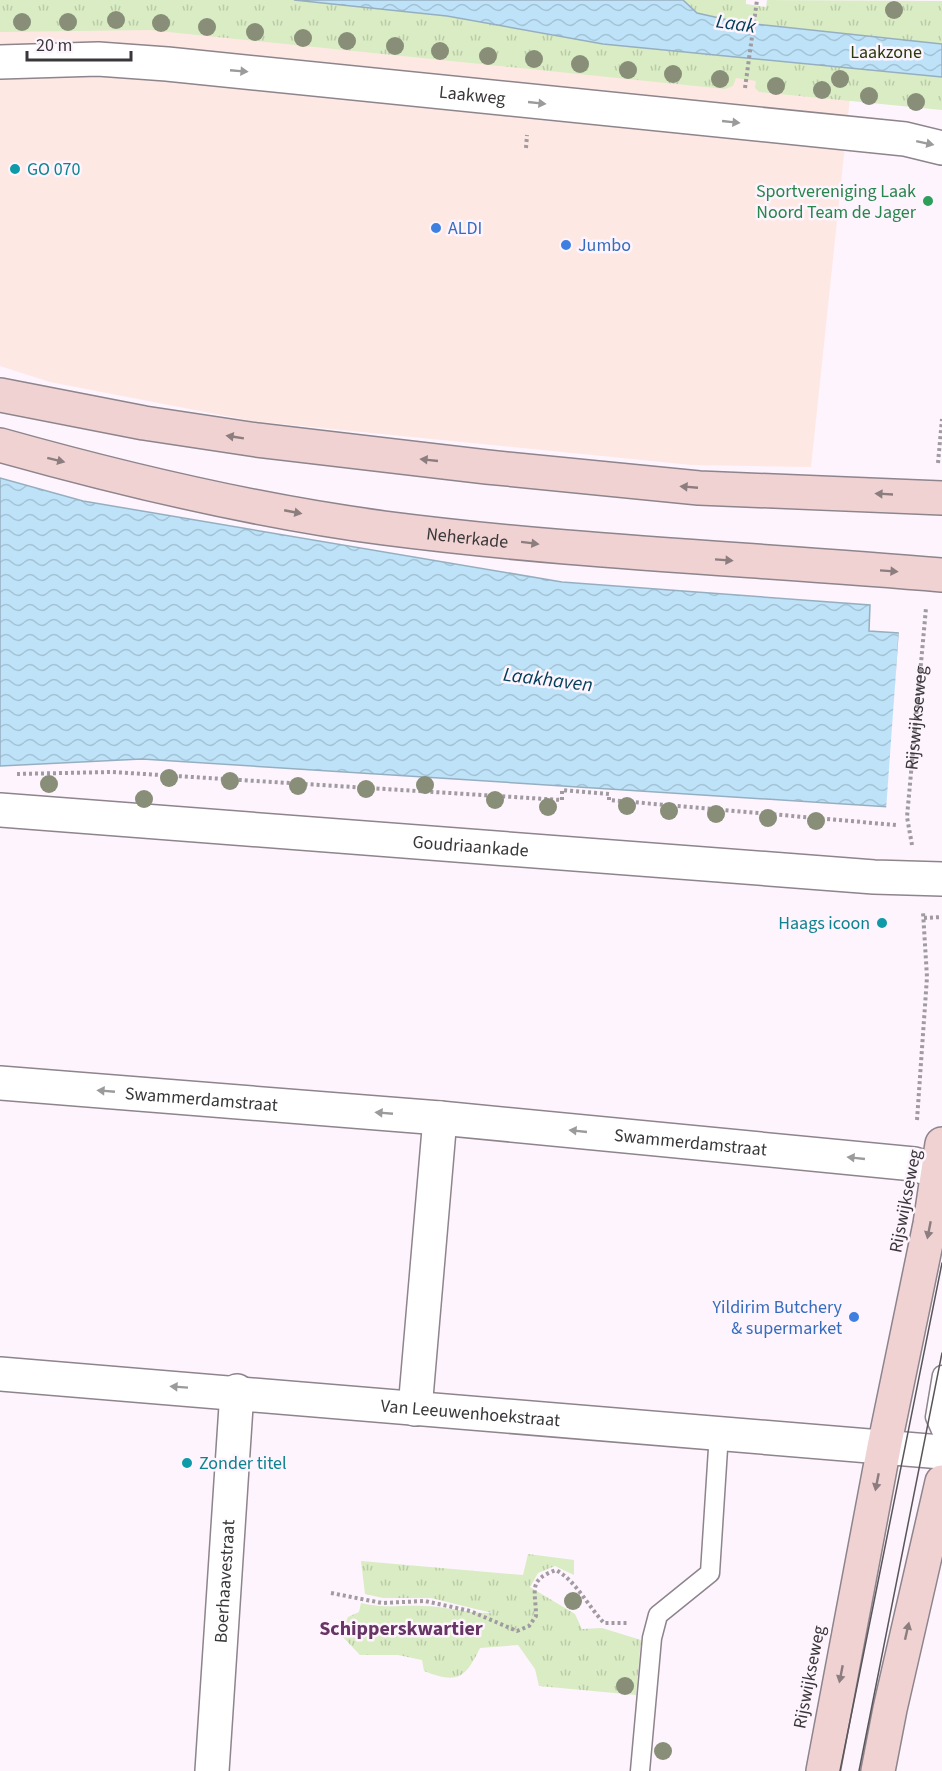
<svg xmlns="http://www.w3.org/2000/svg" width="942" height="1771" viewBox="0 0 942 1771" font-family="'Source Sans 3',sans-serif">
  <defs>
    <pattern id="grass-tufts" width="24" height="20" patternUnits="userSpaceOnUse" patternTransform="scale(1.5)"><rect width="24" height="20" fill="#d9ecc3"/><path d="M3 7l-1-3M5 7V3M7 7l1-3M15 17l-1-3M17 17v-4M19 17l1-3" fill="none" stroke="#bbcba8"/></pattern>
    <pattern id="water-waves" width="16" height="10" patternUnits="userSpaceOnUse" patternTransform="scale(1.5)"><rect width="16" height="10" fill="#bee3f9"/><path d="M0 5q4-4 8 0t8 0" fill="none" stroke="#a4c3d6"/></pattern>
  </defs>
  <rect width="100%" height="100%" fill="#fdf4fd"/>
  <path fill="#fde8e3" d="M0,0H500L857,31L811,467L692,465L252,421L50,382L0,366Z"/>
  <path fill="url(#grass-tufts)" d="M0,0H746V4L766,7L767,0L942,1V110L759,92L755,88L756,81L736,78L733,86L725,89L149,30L0,32Z
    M528,1554L574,1560V1575L555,1566L538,1573L530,1587L575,1614L582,1629L602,1628L641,1640L636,1695L539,1686L535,1669L518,1645L480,1648C465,1679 457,1684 424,1671L422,1660L398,1655H360L340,1634L348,1617L359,1612L361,1603C388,1609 397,1605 422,1606C445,1606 468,1614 492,1613L431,1598H383L365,1594L361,1561L523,1575Z"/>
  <path fill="url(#water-waves)" stroke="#96afc0" stroke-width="1.5" d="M294,0H683L697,13L737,22L942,44V77L603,44L447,16Z
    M0,478L83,501L562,582L870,605L869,631L899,633L890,807L142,759L0,766Z"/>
  <path fill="#fdf4fd" d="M899,630L902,636L942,639V753L897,750L893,807L886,810Z"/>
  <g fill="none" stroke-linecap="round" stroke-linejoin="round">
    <defs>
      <path id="lane" d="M942,1375L935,1417L942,1433
        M640,1771L652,1638L658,1615L710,1573L719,1433"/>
      <g id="street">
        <path id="s2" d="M0,62L98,59L167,64L905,139L942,148"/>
        <path id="s3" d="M0,810L874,877L942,879"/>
        <path id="s4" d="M0,1083L440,1118L914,1164L939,1172"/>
        <path id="s5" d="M0,1374L942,1452"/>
        <path d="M415,1409L440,1118"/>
        <path id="s6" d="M212,1771L237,1391"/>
      </g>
      <g id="secondary">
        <path d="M0,395L144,423L257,440L487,467L699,488L942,498"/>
        <path id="s7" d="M0,445C125,480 255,511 384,528C569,552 756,559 942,575"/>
        <path d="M823,1771L884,1447L930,1224L942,1144"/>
        <path d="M878,1771L890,1709L942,1482"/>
      </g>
    </defs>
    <use href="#lane" stroke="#8d848c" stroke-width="21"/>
    <use href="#street" stroke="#8d848c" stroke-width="36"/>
    <use href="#secondary" stroke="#8d848c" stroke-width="36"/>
    <g stroke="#a19ba1" stroke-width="4" stroke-dasharray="3 3" stroke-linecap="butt">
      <path d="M745,88L757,0"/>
      <path d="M526,148L527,135"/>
      <path d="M938,463L942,419"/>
      <path d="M17,774L112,772L562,800V790L609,794V800L896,825"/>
      <path id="s1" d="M912,845L907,817L926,608"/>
      <path d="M924,918L942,917"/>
      <path d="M917,1120L927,977L923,912"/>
      <path d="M331,1593L382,1603L425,1601L470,1611L517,1631L529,1626L536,1616C536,1591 527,1580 556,1570C576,1581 588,1606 604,1623H629"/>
    </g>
    <use href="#lane" stroke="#fff" stroke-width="18"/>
    <use href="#street" stroke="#fff" stroke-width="33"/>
    <use href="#secondary" stroke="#f0d2d3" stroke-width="33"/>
    <path stroke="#595559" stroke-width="1.5" d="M840,1771L942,1263
      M859,1771L942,1353"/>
  </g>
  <g fill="#888e78">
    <circle cx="894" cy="10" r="9"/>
    <circle cx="116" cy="20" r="9"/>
    <circle cx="22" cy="22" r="9"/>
    <circle cx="68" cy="22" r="9"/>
    <circle cx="161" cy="23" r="9"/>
    <circle cx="207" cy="27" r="9"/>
    <circle cx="255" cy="32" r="9"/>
    <circle cx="303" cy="38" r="9"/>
    <circle cx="347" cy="41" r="9"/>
    <circle cx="395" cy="46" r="9"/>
    <circle cx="440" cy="51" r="9"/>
    <circle cx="488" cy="56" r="9"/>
    <circle cx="534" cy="59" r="9"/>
    <circle cx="580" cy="64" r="9"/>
    <circle cx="628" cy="70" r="9"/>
    <circle cx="673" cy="74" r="9"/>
    <circle cx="720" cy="79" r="9"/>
    <circle cx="840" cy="79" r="9"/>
    <circle cx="776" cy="86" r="9"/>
    <circle cx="822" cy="90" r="9"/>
    <circle cx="869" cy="96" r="9"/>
    <circle cx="916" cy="102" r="9"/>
    <circle cx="169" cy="778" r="9"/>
    <circle cx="230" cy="781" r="9"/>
    <circle cx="49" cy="784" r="9"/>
    <circle cx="425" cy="785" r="9"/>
    <circle cx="298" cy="786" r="9"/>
    <circle cx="366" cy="789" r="9"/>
    <circle cx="144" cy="799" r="9"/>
    <circle cx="495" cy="800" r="9"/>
    <circle cx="627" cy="806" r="9"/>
    <circle cx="548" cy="807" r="9"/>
    <circle cx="669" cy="811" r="9"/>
    <circle cx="716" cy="814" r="9"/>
    <circle cx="768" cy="818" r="9"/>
    <circle cx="816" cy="821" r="9"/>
    <circle cx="573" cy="1601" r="9"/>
    <circle cx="625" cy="1686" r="9"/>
    <circle cx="663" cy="1751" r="9"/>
  </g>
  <defs><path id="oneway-solid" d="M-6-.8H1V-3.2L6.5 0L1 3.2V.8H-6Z" transform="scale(1.5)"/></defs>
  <g fill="#9c9b9c">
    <use href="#oneway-solid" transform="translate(239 71) rotate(5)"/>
    <use href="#oneway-solid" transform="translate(537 103) rotate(6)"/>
    <use href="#oneway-solid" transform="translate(731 122) rotate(6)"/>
    <use href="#oneway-solid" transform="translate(925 143) rotate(12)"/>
    <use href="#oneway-solid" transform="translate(106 1091) rotate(-175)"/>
    <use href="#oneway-solid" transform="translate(384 1113) rotate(-175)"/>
    <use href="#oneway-solid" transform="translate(578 1131) rotate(-174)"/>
    <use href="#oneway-solid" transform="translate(856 1158) rotate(-174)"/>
    <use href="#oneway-solid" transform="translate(179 1387) rotate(-176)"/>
  </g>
  <g fill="#8c7d7f">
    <use href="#oneway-solid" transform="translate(235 437) rotate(-171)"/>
    <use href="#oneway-solid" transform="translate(56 460) rotate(14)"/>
    <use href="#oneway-solid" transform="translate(429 460) rotate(-174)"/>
    <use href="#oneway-solid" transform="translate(689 487) rotate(-175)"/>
    <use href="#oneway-solid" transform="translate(884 494) rotate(-177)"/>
    <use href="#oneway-solid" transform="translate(293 512) rotate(11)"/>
    <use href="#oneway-solid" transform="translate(530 543) rotate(7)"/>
    <use href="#oneway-solid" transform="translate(724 560) rotate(4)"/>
    <use href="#oneway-solid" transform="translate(889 571) rotate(4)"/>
    <use href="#oneway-solid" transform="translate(929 1230) rotate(101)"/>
    <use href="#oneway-solid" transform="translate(877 1482) rotate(101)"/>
    <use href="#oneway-solid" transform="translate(907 1631) rotate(-77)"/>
    <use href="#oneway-solid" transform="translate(841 1674) rotate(101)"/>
  </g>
  <g fill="#0f9aa8" stroke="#fdf4fd" stroke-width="2">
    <circle cx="15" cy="169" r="6"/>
    <circle cx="882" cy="923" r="6"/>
    <circle cx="187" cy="1463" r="6"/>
  </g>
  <circle fill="#2e9e5b" stroke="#fdf4fd" stroke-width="2" cx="928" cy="201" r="6"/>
  <g fill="#3f7fe0" stroke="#fdf4fd" stroke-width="2">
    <circle cx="436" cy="228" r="6"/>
    <circle cx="566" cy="245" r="6"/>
    <circle cx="854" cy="1317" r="6"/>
  </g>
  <g text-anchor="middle" stroke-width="5" stroke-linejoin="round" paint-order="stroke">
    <g font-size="18" fill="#293a0b" stroke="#fdf4fd">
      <text x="886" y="58">Laakzone</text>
    </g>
    <g font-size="18" fill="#3a373a" stroke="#fdf4fd">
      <text dy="6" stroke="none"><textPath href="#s2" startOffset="474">Laakweg</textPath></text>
      <text dy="6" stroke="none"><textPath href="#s7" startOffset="477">Neherkade</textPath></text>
      <text dy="6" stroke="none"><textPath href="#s1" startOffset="128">Rijswijkseweg</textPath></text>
      <text dy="6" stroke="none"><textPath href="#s3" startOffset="472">Goudriaankade</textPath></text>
      <text dy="6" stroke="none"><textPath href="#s4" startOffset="202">Swammerdamstraat</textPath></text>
      <text dy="6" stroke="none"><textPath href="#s4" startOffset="693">Swammerdamstraat</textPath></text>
      <text transform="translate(905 1201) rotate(-79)" y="6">Rijswijkseweg</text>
      <text dy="6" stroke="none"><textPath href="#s5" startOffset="472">Van Leeuwenhoekstraat</textPath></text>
      <text dy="6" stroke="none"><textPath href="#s6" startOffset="190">Boerhaavestraat</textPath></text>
      <text transform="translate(809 1677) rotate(-79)" y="6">Rijswijkseweg</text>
    </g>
    <g font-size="18" fill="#0d838f" stroke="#fdf4fd" text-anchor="start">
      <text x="27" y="175">GO 070</text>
      <text x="870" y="929" text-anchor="end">Haags icoon</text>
      <text x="199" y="1469">Zonder titel</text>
    </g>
    <g font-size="18" fill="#27864d" stroke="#fdf4fd" text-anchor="end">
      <text x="916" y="197">Sportvereniging Laak<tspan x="916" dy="21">Noord Team de Jager</tspan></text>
    </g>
    <g font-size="18" fill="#366cbe" stroke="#fdf4fd" text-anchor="start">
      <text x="448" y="234">ALDI</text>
      <text x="578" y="251">Jumbo</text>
      <text x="842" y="1313" text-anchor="end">Yildirim Butchery<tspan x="842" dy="21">&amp; supermarket</tspan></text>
    </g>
    <g font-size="20" font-style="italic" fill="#003e59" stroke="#fdf4fd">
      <text transform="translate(736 23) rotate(8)" y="7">Laak</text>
      <text transform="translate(548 679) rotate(7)" y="7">Laakhaven</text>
    </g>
    <g font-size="20" font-weight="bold" fill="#663465" stroke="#fdf4fd">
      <text x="401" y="1635">Schipperskwartier</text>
    </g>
  </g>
  <path d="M27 51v9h104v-9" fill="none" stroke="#3a373a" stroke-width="3"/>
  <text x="36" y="51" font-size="18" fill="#3a373a" stroke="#fdf4fd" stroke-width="4.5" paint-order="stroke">20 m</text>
</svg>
